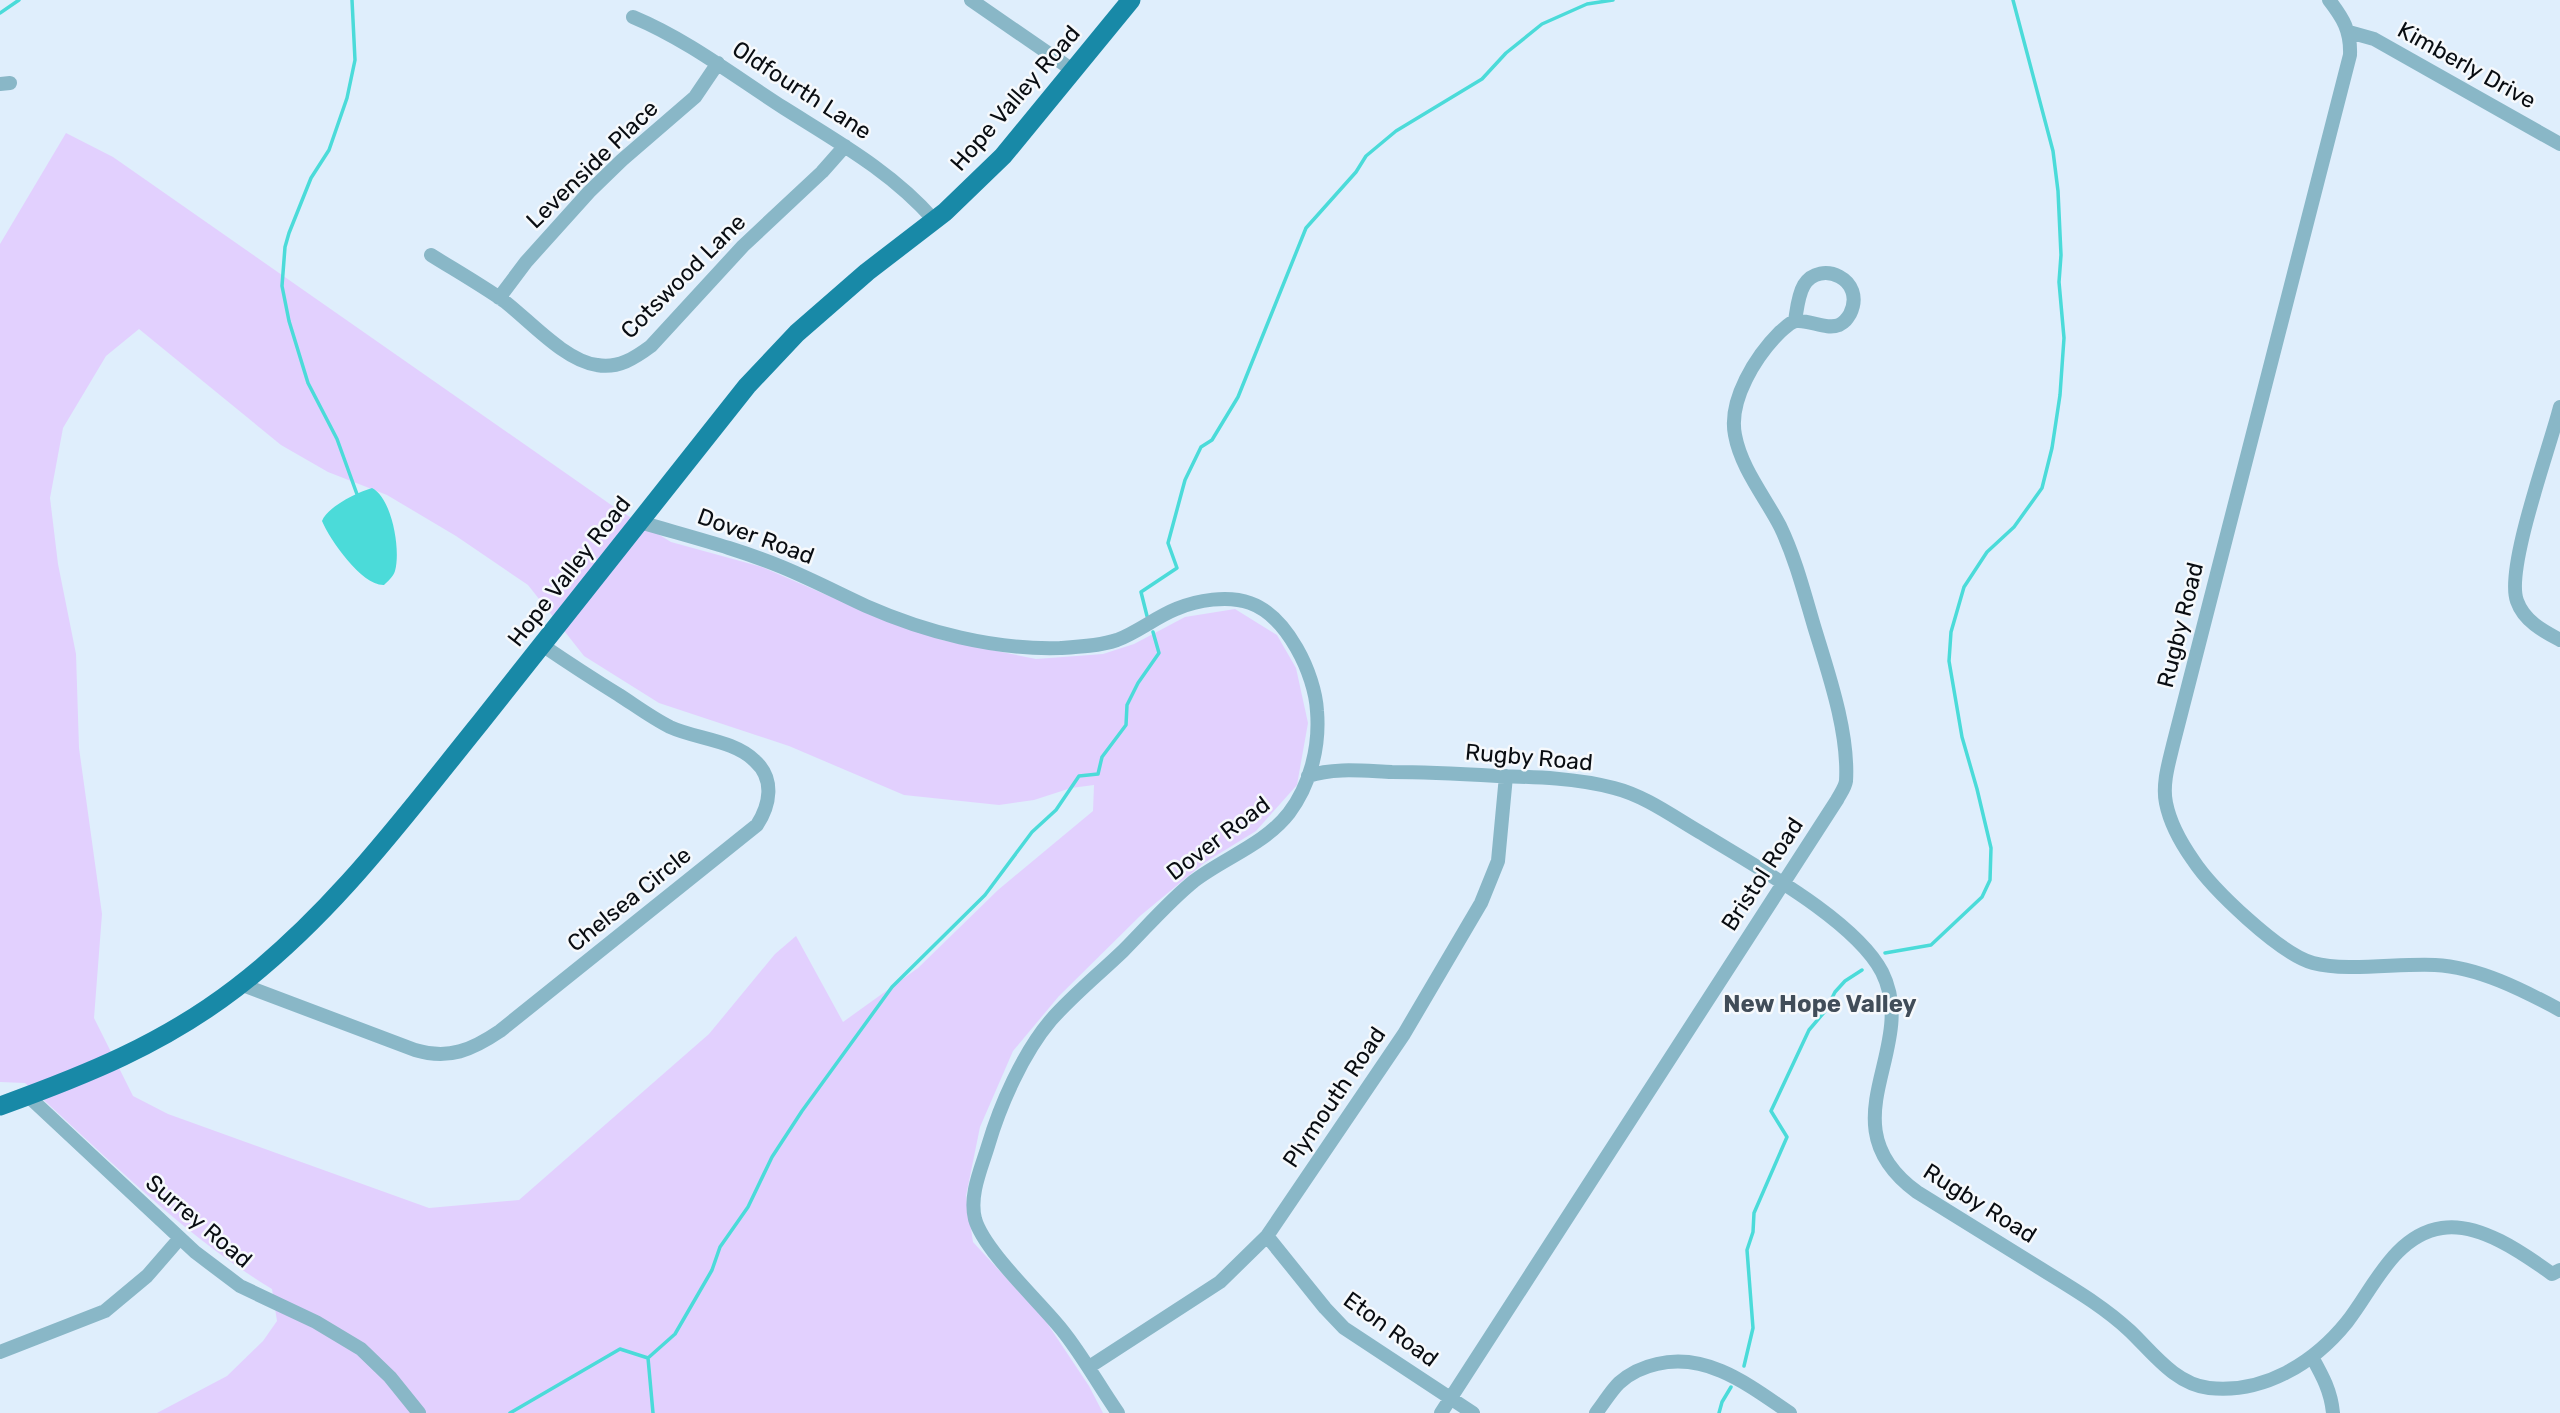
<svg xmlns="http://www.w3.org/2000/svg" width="2560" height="1413" viewBox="0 0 2560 1413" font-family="Rubik,sans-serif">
  <rect width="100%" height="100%" fill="#dfeefc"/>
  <path fill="#e2d0fe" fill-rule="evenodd" d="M66,133L113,157L617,509L671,542L762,567L829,596L942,640L1036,659L1103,654L1134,644L1185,617L1235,609L1277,635L1296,668L1308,723L1297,785L1256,831L1204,863L1140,916L1059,996L1013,1051L980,1127L966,1196L973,1242L1045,1320L1089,1386L1103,1413H157L227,1376L263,1341L277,1321L272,1289C181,1234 104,1154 25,1083L0,1082V244ZM139,329L281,445L328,472L387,495L456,536L528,585L584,656L659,703L789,746L904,795L999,805L1034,800L1071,788L1094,785L1093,811L998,890L918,968L843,1022L796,936L775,954L709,1034L519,1200L429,1208L168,1114L133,1096L94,1018L102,914L79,748L76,654L58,564L50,498L63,428L106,356Z"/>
  <path fill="#4bdbd9" d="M372,488C392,498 401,550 395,571C393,577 388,581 384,585C362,586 330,540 322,521C327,507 358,492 372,488Z"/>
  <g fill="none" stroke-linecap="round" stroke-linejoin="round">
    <path stroke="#4bdbd9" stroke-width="3.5" d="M352,0L355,60L347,98L329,150L311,178L289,233L285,247L282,286L289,321L308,383L337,439L358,497
      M0,13L19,0
      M1147,616L1141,592L1177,568L1168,543L1185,480L1201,447L1212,440L1238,397L1306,228L1356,172L1366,156L1396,131L1482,79L1506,53L1542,24L1587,4L1613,0
      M1885,953L1931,945L1982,897L1990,880L1991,848L1977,789L1962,737L1949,661L1951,632L1964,587L1987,552L2014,527L2042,488L2052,448L2060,395L2064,338L2059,282L2061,255L2058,191L2053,151L2013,0
      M648,1358L675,1334L712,1270L720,1247L748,1207L772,1157L802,1111L892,987L985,895L1032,832L1056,810L1079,776L1098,774L1102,757L1126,725L1127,705L1138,683L1159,653L1153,632
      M648,1358L653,1413
      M1744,1366L1753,1328L1747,1250L1753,1232L1754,1213L1787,1137L1771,1111L1809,1030L1826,1010L1835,992L1845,981L1862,970
      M510,1413L620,1349L648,1358
      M1719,1413L1722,1402L1731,1387"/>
    <path stroke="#89b7c7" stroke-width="14" d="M971,0L1074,71
      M2329,0C2343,18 2351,31 2350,55L2173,745C2169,762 2162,784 2166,803C2170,823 2181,843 2193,860C2212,889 2280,954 2313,963C2347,972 2399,963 2435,965C2478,967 2523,990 2560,1010
      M633,17C688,40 734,76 784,108C838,142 892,172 934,220
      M2349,32L2374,39L2560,144
      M0,84L10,83
      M431,255C455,270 481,285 504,301C529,320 565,361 597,365C618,369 635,358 651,346L743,246L822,172L845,146
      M499,298L526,262L589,192L622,160L695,97L718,63
      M2560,407C2550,447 2505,569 2517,601C2524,621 2543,631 2560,640
      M640,522C687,536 736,548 782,567C811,579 838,593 866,606C925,632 994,650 1060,648C1078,647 1099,646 1117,640C1138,632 1156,617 1176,609C1197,600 1228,595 1250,603C1287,616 1315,674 1317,711C1320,747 1310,785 1289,813C1265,844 1224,858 1194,881C1168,902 1147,927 1123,951C1099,974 1073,995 1051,1020C1023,1053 1000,1105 988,1146C981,1169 969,1195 975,1219C984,1251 1040,1302 1062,1330C1083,1356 1099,1386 1118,1413
      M1308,776C1335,767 1365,771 1392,772C1428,772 1463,774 1498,776C1537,777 1576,778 1614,788C1646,796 1675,818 1703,834C1753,865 1855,920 1882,972C1921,1050 1823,1123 1917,1192C1957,1217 1998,1242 2038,1267C2070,1287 2102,1305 2130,1331C2153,1353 2175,1384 2209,1388C2264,1394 2314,1363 2347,1322C2373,1289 2394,1235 2442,1228C2479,1222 2523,1253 2552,1274L2560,1270
      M240,984L415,1050C449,1060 472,1050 500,1031L757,825C770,805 775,779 755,761C734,740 696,739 670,727C652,718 636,706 619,695C593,679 567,662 542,645
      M28,1096L195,1252L240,1286L316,1322L361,1349L390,1377L419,1413
      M1267,1236L1325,1308L1344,1328L1473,1413
      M0,1352L105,1311L147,1276L180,1238
      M2312,1357C2322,1375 2331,1391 2333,1413
      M1089,1367L1220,1282L1267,1236L1404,1034L1481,903L1498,861L1506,776
      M1441,1413L1837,800C1840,794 1845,788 1846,781C1849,732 1828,672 1814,626C1804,592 1795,557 1780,526C1765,497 1741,468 1735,435C1728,400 1756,356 1780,332C1785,328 1791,321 1797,321C1811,320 1826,330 1839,325C1845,322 1847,319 1850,314C1867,279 1820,259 1804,285C1798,295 1797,309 1795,321
      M1596,1413C1604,1403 1610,1392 1619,1383C1630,1373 1643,1367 1657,1364C1708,1352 1750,1386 1790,1413"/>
    <path stroke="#1889a7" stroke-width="19" d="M0,1106C86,1075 163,1044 236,988C333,914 404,817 480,723C569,611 658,498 747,386L797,333L867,272L945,212L1003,156L1131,0"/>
  </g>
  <g text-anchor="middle" stroke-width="5" stroke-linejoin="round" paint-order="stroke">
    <g font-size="23" fill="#090d12" stroke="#f6f9fc">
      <text transform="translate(2467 65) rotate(29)" y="8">Kimberly Drive</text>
      <text transform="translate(802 90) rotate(33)" y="8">Oldfourth Lane</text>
      <text transform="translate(1015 98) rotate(-49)" y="8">Hope Valley Road</text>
      <text transform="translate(592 164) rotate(-44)" y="8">Levenside Place</text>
      <text transform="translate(683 276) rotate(-45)" y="8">Cotswood Lane</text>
      <text transform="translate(756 536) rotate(20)" y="8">Dover Road</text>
      <text transform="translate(569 571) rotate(-52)" y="8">Hope Valley Road</text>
      <text transform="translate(2180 625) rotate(-76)" y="8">Rugby Road</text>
      <text transform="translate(1529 757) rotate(5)" y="8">Rugby Road</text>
      <text transform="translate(1218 838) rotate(-37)" y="8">Dover Road</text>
      <text transform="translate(1762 874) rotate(-57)" y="8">Bristol Road</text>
      <text transform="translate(629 899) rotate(-39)" y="8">Chelsea Circle</text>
      <text transform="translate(1334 1097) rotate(-56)" y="8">Plymouth Road</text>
      <text transform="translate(1980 1203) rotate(32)" y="8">Rugby Road</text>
      <text transform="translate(199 1221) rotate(40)" y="8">Surrey Road</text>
      <text transform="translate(1391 1329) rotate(36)" y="8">Eton Road</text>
    </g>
    <g font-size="24" font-weight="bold" fill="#414d59" stroke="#f6f9fc">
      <text x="1820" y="1012">New Hope Valley</text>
    </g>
  </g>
</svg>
